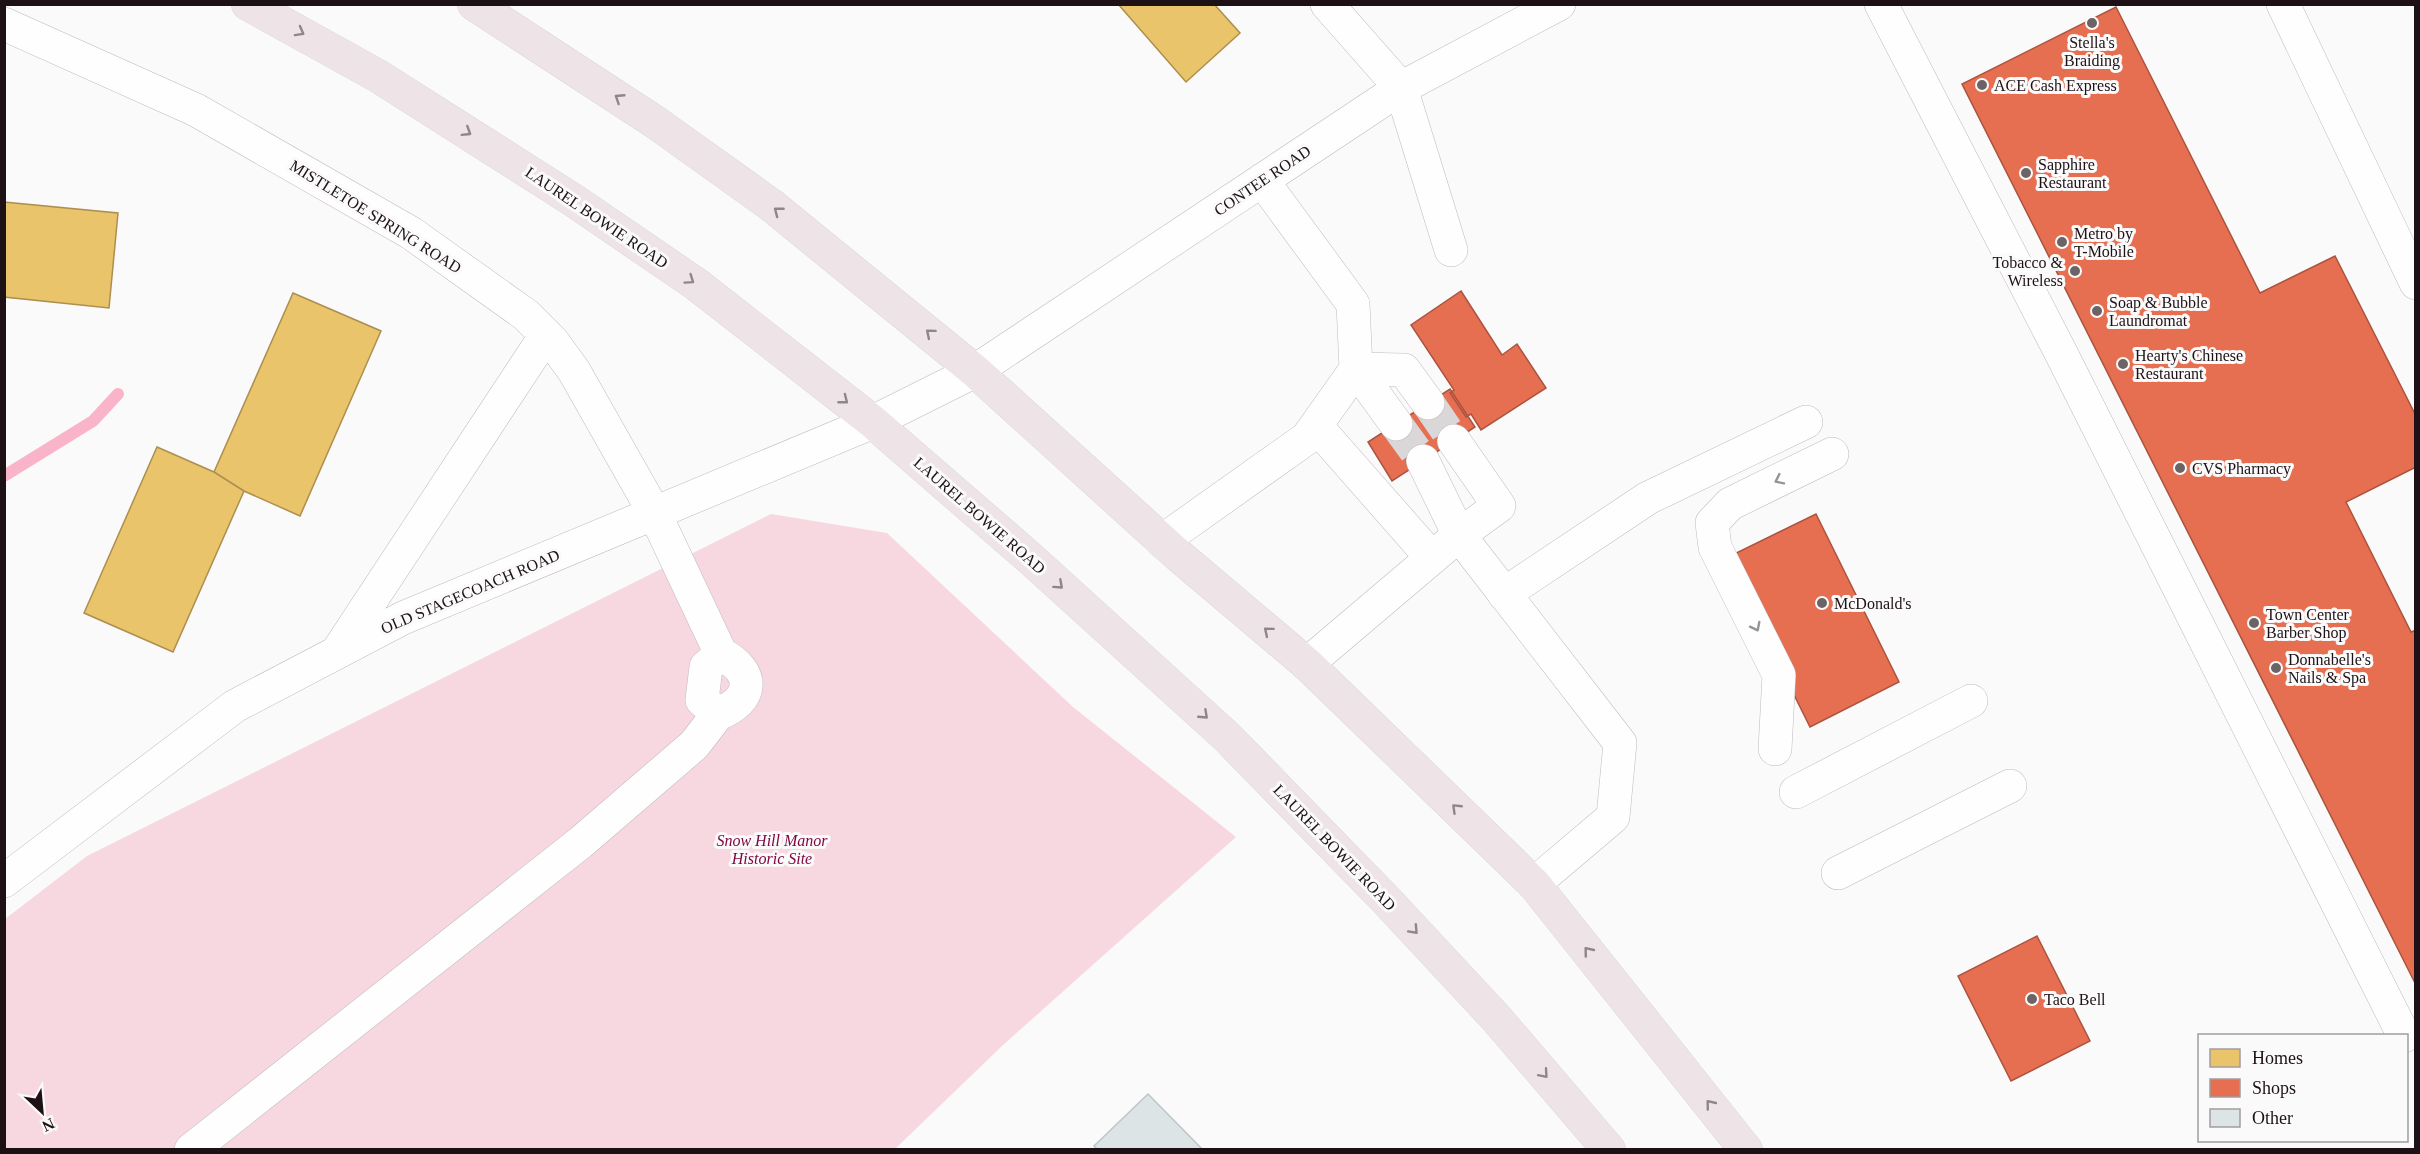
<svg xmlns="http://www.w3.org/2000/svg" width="2420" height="1154" viewBox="0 0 2420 1154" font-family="Georgia,serif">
  <rect width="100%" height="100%" fill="#fafafa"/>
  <path fill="#f7d8e1" d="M771,514L887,533L1073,707L1236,837L1002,1046L895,1149L5,1150V919L87,856Z"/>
  <path fill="#e9c46a" stroke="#ac8e50" stroke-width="1.5" d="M1118,4H1214L1240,33L1186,82Z
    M4,202L118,213L109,308L4,297Z
    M293,293L381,331L300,516L244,491L214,472Z
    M157,447L214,472L244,491L173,652L84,613Z"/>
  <path fill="#e76f51" stroke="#ab533f" stroke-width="1.5" d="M2116,7L2260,293L2335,256L2416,416V467L2346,502L2411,632L2416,630V985L1962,84Z
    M1461,291L1502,355L1517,344L1546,388L1481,430L1471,414L1466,417L1450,393L1454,390L1411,325Z
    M1450,389L1475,427L1392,481L1368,442Z
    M1816,514L1899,682L1810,727L1726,558Z
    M2037,936L2090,1041L2011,1081L1958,976Z"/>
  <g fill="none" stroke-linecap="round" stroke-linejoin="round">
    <path stroke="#f9b4c9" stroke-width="12" d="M4,476L93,421L118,394"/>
  </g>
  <path fill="#dce4e5" stroke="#bec6c8" stroke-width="1.5" d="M1148,1094L1203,1150H1098L1094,1146Z"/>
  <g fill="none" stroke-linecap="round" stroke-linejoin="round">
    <path stroke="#d9d7d8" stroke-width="33" stroke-dasharray="33 16" stroke-linecap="butt" d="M1428,403L1454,441
      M1396,424L1423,461"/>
    <defs>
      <path id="minor" d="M1327,4L1401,88L1451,250
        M1881,4L2062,355L2404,1036
        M2283,4L2416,283
        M4,24L196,110L411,233L526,315L553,342L574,371L655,514L721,654L706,667L702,700L718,714L694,745L580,843L191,1150
        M1356,369L1404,370L1428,403
        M1356,369L1396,424
        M1316,426L1432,558
        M1423,461L1459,535L1499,506L1454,441
        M1162,541L1307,438L1356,369L1353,304L1262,180
        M1504,594L1648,498L1806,422
        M339,649L546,335
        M1307,664L1459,535L1620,743L1613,817L1534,884
        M718,714C754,700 756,672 721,654
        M1775,749L1779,675L1715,547L1712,523L1730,504L1832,454
        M1796,792L1971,701
        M1838,873L2010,786
        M4,881L235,706L403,618L873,422L975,371L1401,88L1559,4"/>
      <path id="major" d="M248,4L378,76L573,200L696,284L873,422L1032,560L1227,737L1387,901L1496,1018L1609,1150
        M474,4L655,122L771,205L975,371L1178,555L1307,664L1534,884L1746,1150"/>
    </defs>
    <use href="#minor" stroke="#c1babc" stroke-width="34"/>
    <use href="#major" stroke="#d9d7d8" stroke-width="34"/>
    <use href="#minor" stroke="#fefefe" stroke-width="33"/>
    <use href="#major" stroke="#eee4e7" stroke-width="33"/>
  </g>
  <defs><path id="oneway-chevron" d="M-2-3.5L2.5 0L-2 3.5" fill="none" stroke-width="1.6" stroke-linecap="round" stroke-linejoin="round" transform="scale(1.5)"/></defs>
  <g stroke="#908588">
    <use href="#oneway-chevron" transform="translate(300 32) rotate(29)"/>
    <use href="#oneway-chevron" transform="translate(619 98) rotate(-147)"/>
    <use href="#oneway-chevron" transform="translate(467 132) rotate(32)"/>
    <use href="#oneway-chevron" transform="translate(778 211) rotate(-142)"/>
    <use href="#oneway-chevron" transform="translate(690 280) rotate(35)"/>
    <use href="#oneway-chevron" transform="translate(930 333) rotate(-140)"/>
    <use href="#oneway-chevron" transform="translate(844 400) rotate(38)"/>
    <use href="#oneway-chevron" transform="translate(1059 585) rotate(42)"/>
    <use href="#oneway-chevron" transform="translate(1268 631) rotate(-140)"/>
    <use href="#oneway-chevron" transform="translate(1204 715) rotate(43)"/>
    <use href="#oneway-chevron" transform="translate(1456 808) rotate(-136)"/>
    <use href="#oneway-chevron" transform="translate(1414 930) rotate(47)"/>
    <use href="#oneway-chevron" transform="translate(1588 951) rotate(-129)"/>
    <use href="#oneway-chevron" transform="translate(1544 1074) rotate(49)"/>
    <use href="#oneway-chevron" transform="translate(1710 1104) rotate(-129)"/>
  </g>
  <g stroke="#999395">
    <use href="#oneway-chevron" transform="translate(1779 480) rotate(154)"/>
    <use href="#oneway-chevron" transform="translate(1756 627) rotate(63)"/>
  </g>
  <g fill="#6b6365" stroke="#fafafa" stroke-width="2">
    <circle cx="2092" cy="23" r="6"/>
    <circle cx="1982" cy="85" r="6"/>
    <circle cx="2026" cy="173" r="6"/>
    <circle cx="2062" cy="242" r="6"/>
    <circle cx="2075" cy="271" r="6"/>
    <circle cx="2097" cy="311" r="6"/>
    <circle cx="2123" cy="364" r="6"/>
    <circle cx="2180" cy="468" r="6"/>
    <circle cx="1822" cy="603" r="6"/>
    <circle cx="2254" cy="623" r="6"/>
    <circle cx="2276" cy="668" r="6"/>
    <circle cx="2032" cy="999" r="6"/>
  </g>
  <g text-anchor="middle" stroke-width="6" stroke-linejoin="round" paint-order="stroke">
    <g font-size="16" fill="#1e1115" stroke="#fafafa" text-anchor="start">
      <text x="2092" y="48" text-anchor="middle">Stella's<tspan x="2092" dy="18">Braiding</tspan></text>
      <text x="1994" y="91">ACE Cash Express</text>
      <text x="2038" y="170">Sapphire<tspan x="2038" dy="18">Restaurant</tspan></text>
      <text x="2074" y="239">Metro by<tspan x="2074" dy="18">T-Mobile</tspan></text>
      <text x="2063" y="268" text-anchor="end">Tobacco &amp;<tspan x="2063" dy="18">Wireless</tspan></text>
      <text x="2109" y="308">Soap &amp; Bubble<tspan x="2109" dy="18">Laundromat</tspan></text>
      <text x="2135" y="361">Hearty's Chinese<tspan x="2135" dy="18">Restaurant</tspan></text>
      <text x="2192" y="474">CVS Pharmacy</text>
      <text x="1834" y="609">McDonald's</text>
      <text x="2266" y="620">Town Center<tspan x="2266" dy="18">Barber Shop</tspan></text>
      <text x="2288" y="665">Donnabelle's<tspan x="2288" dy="18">Nails &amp; Spa</tspan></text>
      <text x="2044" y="1005">Taco Bell</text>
    </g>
    <g font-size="16" fill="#1e1115" stroke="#fafafa">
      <text transform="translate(1262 180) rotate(-34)" y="6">CONTEE ROAD</text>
      <text transform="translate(376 216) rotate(32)" y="6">MISTLETOE SPRING ROAD</text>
      <text transform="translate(597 217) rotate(34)" y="6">LAUREL BOWIE ROAD</text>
      <text transform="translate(980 515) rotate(41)" y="6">LAUREL BOWIE ROAD</text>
      <text transform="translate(470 591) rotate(-23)" y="6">OLD STAGECOACH ROAD</text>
      <text transform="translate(1335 847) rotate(46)" y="6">LAUREL BOWIE ROAD</text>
    </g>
    <g font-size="16" font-style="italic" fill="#7f0440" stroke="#fafafa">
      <text x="772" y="846">Snow Hill Manor<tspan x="772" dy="18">Historic Site</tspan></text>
    </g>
  </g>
  <rect width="2420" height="1154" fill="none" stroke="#1e1115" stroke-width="12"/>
  <rect x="2198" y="1034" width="210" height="108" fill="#fafafa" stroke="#a29d9e" stroke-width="1.5"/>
  <rect x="2210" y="1049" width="30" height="18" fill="#e9c46a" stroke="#a29d9e" stroke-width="1.5"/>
  <text x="2252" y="1064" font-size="18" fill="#1e1115">Homes</text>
  <rect x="2210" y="1079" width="30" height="18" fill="#e76f51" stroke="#a29d9e" stroke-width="1.5"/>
  <text x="2252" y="1094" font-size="18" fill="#1e1115">Shops</text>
  <rect x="2210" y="1109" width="30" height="18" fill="#dce4e5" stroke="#a29d9e" stroke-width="1.5"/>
  <text x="2252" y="1124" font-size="18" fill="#1e1115">Other</text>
  <g transform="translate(42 1112) rotate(154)" stroke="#fafafa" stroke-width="4.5" paint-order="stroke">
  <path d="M0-4.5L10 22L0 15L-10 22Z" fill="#1e1115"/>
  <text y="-9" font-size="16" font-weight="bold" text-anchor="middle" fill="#1e1115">N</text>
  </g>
</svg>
